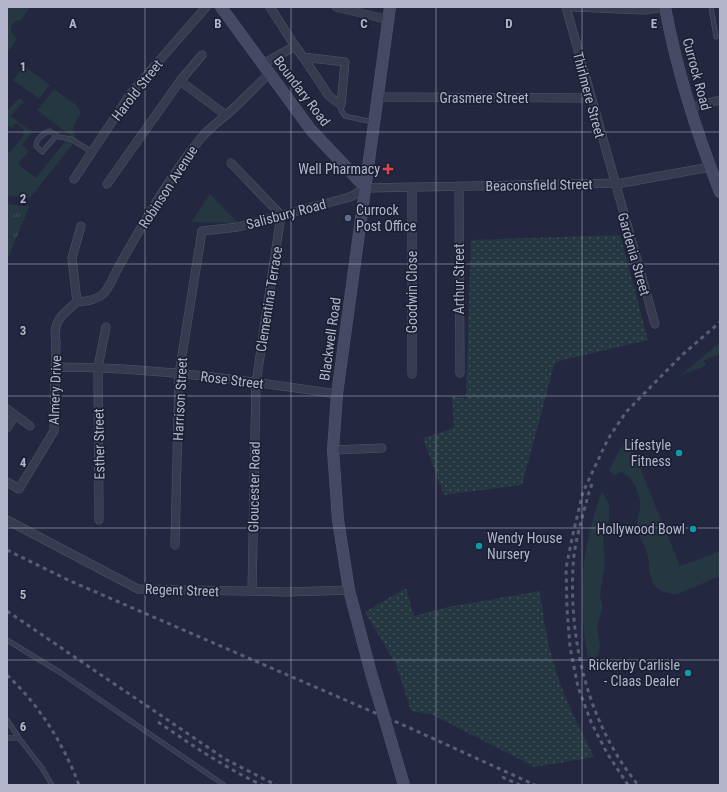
<svg xmlns="http://www.w3.org/2000/svg" width="727" height="792" viewBox="0 0 727 792" font-family="'Roboto Condensed',sans-serif">
  <defs>
    <pattern id="park-tufts" width="24" height="20" patternUnits="userSpaceOnUse"><rect width="24" height="20" fill="#253741"/><path d="M3 7l-1-3M5 7V3M7 7l1-3M15 17l-1-3M17 17v-4M19 17l1-3" fill="none" stroke="#42525b"/></pattern>
    <pattern id="garden-dots" width="8" height="8" patternUnits="userSpaceOnUse"><rect width="8" height="8" fill="#253741"/><path d="M2 2h.1M6 6h.1" fill="none" stroke="#42525b" stroke-width="1.8" stroke-linecap="round"/></pattern>
  </defs>
  <rect width="100%" height="100%" fill="#232840"/>
  <path fill="#253741" d="M10,7H30L21,20L16,21L11,26V32L17,39L7,53V11Z
    M24,66L50,85L39,99L13,80Z
    M54,89L76,105L81,113L73,126L76,140L30,198L9,196L7,195V152L9,153L24,135L22,133L24,130L16,123L12,128L7,125V111L19,98L24,101L11,116L32,132L22,145L29,151L18,164L36,178L70,135L37,110Z
    M210,194L238,223L191,222Z
    M720,342V354L704,360L706,366L681,375Z
    M627,436L680,566L720,551V576C712,579 681,594 675,594C649,593 650,575 648,557C646,547 639,538 637,528C636,521 639,515 640,507C641,494 633,476 621,472L614,475L609,470Z
    M602,491L609,505V519L604,529L603,544L605,562L600,596L603,607L597,626L600,648L596,658L589,664C577,600 580,552 602,491Z"/>
  <path fill="url(#park-tufts)" d="M7,204L29,207L7,260Z"/>
  <path fill="url(#garden-dots)" d="M620,235L648,340L555,362L522,485L444,495L423,438L454,428L452,396L466,399L471,240Z
    M406,588L414,616L448,607L540,591C544,629 552,666 567,701C575,720 585,738 594,757L535,767L431,714L411,711L396,664L365,612Z"/>
  <g fill="none" stroke-linecap="round" stroke-linejoin="round">
    <defs>
      <path id="lane" d="M711,7L716,37
        M341,105V110L345,116L372,122
        M57,135L42,152L36,146C36,139 43,133 50,131L59,137L71,139L92,152
        M7,640L61,673L224,785
        M7,720L19,738
        M7,738H19L42,768L52,785"/>
      <path id="street" d="M270,7L295,46
        M336,7L389,20
        M566,7L655,324
        M574,7L644,10L664,7
        M263,64L295,46L303,57L345,62L341,105L329,96L303,57
        M180,81L226,115
        M378,97L590,98
        M689,108L720,100
        M231,163L281,215L256,383L252,591
        M74,179L131,93L206,7
        M107,184L180,81L202,55
        M459,186L460,373
        M77,302C108,300 107,289 119,266C144,222 169,177 201,138C211,126 224,118 235,107C247,96 258,84 270,73
        M77,302L72,258L81,226
        M55,367C150,367 244,380 337,394
        M412,374V187
        M7,409L30,426
        M7,428L14,416
        M333,450L382,448
        M7,482L19,489L54,431L56,341C52,321 63,314 77,302
        M7,520L138,589L288,592L349,590
        M99,520L98,367L106,327
        M175,545L179,374L202,231L238,227L350,197L366,188L622,183L710,167"/>
      <path id="secondary" d="M221,7L311,130L366,188
        M665,7C677,71 696,132 720,192
        M371,673L349,590L338,520L333,450L337,394L390,7"/>
    </defs>
    <use href="#lane" stroke="#52566a" stroke-width="5"/>
    <use href="#street" stroke="#52566a" stroke-width="9"/>
    <use href="#secondary" stroke="#52566a" stroke-width="12"/>
    <use href="#lane" stroke="#373b4f" stroke-width="4"/>
    <use href="#street" stroke="#373b4f" stroke-width="8"/>
    <use href="#secondary" stroke="#454963" stroke-width="11"/>
    <path stroke="#595e77" stroke-width="3" stroke-dasharray="4 4" stroke-linecap="butt" d="M592,484L589,492C583,516 574,542 573,567C569,644 589,725 638,785
      M7,550L68,580L410,728L535,785
      M7,611L225,759L276,785
      M7,675C40,706 63,743 79,785
      M158,722C192,745 225,768 262,785
      M502,777L520,785
      M628,785L607,753L591,722L578,687L570,647L567,609L566,568L573,534L583,492L608,439L626,412L682,355L720,322"/>
    <defs>
      <path id="secondary-bridge" d="M371,673L404,785"/>
    </defs>
    <use href="#secondary-bridge" stroke="#52566a" stroke-width="12" stroke-linecap="butt"/>
    <use href="#secondary-bridge" stroke="#454963" stroke-width="11"/>
  </g>
  <path fill="none" stroke="#b3b6ca" stroke-width="1" stroke-opacity="0.55" d="M145,7V785M291,7V785M436,7V785M582,7V785M7,132H720M7,264H720M7,396H720M7,528H720M7,660H720"/>
  <path fill="#e0444e" stroke="#1c2034" stroke-width="1.5" d="M386 163h4v4h4v4h-4v4h-4v-4h-4v-4h4z"/>
  <circle fill="#5c6f8a" stroke="#1c2034" stroke-width="1.5" cx="348" cy="218" r="4"/>
  <g fill="#0f9aa8" stroke="#1c2034" stroke-width="1.5">
    <circle cx="679" cy="453" r="4"/>
    <circle cx="693" cy="529" r="4"/>
    <circle cx="479" cy="546" r="4"/>
    <circle cx="688" cy="673" r="4"/>
  </g>
  <g text-anchor="middle" stroke-width="3.5" stroke-linejoin="round" paint-order="stroke">
    <g font-size="14" fill="#b3b6ca" stroke="#1c2034">
      <text transform="translate(697 74) rotate(75)" y="5">Currock Road</text>
      <text transform="translate(137 90) rotate(-52)" y="5">Harold Street</text>
      <text transform="translate(302 91) rotate(53)" y="5">Boundary Road</text>
      <text transform="translate(589 95) rotate(75)" y="5">Thirlmere Street</text>
      <text x="484" y="103">Grasmere Street</text>
      <text transform="translate(539 185) rotate(-1)" y="5">Beaconsfield Street</text>
      <text transform="translate(168 187) rotate(-57)" y="5">Robinson Avenue</text>
      <text transform="translate(286 214) rotate(-15)" y="5">Salisbury Road</text>
      <text transform="translate(634 254) rotate(74)" y="5">Gardenia Street</text>
      <text transform="translate(459 279) rotate(-90)" y="5">Arthur Street</text>
      <text transform="translate(412 292) rotate(-90)" y="5">Goodwin Close</text>
      <text transform="translate(269 299) rotate(-81)" y="5">Clementina Terrace</text>
      <text transform="translate(330 339) rotate(-82)" y="5">Blackwell Road</text>
      <text transform="translate(232 380) rotate(7)" y="5">Rose Street</text>
      <text transform="translate(55 390) rotate(-88)" y="5">Almery Drive</text>
      <text transform="translate(180 399) rotate(-87)" y="5">Harrison Street</text>
      <text transform="translate(99 444) rotate(-91)" y="5">Esther Street</text>
      <text transform="translate(254 487) rotate(-89)" y="5">Gloucester Road</text>
      <text transform="translate(182 590) rotate(2)" y="5">Regent Street</text>
    </g>
    <g font-size="14" fill="#b3b6ca" stroke="#1c2034" text-anchor="end">
      <text x="380" y="174">Well Pharmacy</text>
      <text x="356" y="215" text-anchor="start">Currock<tspan x="356" dy="16">Post Office</tspan></text>
      <text x="671" y="450">Lifestyle<tspan x="671" dy="16">Fitness</tspan></text>
      <text x="685" y="534">Hollywood Bowl</text>
      <text x="487" y="543" text-anchor="start">Wendy House<tspan x="487" dy="16">Nursery</tspan></text>
      <text x="680" y="670">Rickerby Carlisle<tspan x="680" dy="16">- Claas Dealer</tspan></text>
    </g>
  </g>
  <g font-size="13" text-anchor="middle" font-weight="bold" fill="#b3b6ca" stroke="#1c2034" stroke-width="3.5" stroke-linejoin="round" paint-order="stroke">
    <text x="73" y="28">A</text>
    <text x="218" y="28">B</text>
    <text x="364" y="28">C</text>
    <text x="509" y="28">D</text>
    <text x="654" y="28">E</text>
    <text x="23" y="71">1</text>
    <text x="23" y="203">2</text>
    <text x="23" y="335">3</text>
    <text x="23" y="467">4</text>
    <text x="23" y="599">5</text>
    <text x="23" y="731">6</text>
  </g>
  <rect width="727" height="792" fill="none" stroke="#b3b6ca" stroke-width="16"/>
</svg>
